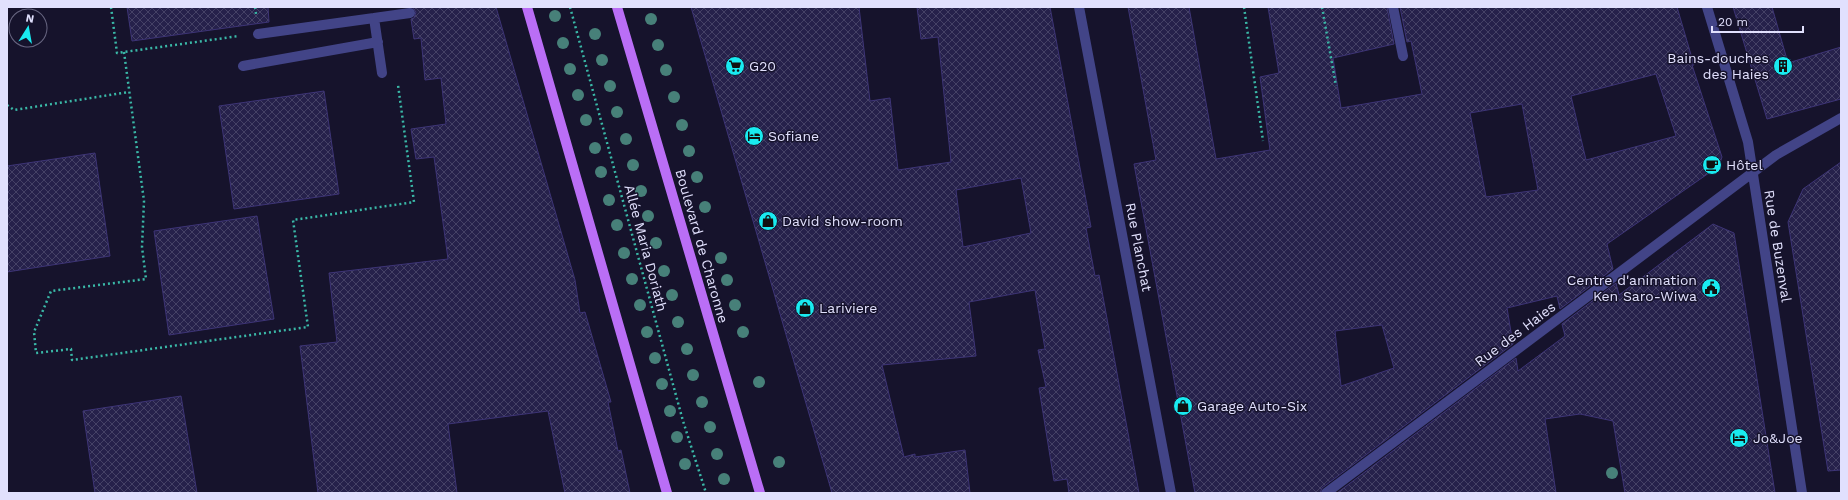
<svg xmlns="http://www.w3.org/2000/svg" width="1848" height="500" viewBox="0 0 1848 500" font-family="'Work Sans',sans-serif">
  <defs>
    <pattern id="building-cross-hatch" width="8" height="8" patternUnits="userSpaceOnUse"><rect width="8" height="8" fill="#26214b"/><path d="M0 0l8 8M0 8l8-8" fill="none" stroke="#454166"/></pattern>
  </defs>
  <rect width="100%" height="100%" fill="#16132c"/>
  <path fill="url(#building-cross-hatch)" stroke="#3d3476" fill-rule="evenodd" d="M127,7H268L269,22L132,41Z
    M412,7H496L575,280L580,313L585,312L611,402H608L618,451L621,450L630,493H565L548,411L448,424L457,493H318L300,346L337,342L329,273L448,259L434,157L416,159L411,129L446,124L441,78L425,80L421,38L414,39L411,19L414,18L416,12Z
    M691,7H859L870,101L890,98L898,170L951,162L938,37L921,39L917,7H1050L1091,227L1086,228L1095,276L1099,275L1139,493H1069L1067,479L1054,481L1039,388L1046,387L1038,350L1045,349L1035,290L969,302L976,356L882,365L904,457L915,454V457L965,450L970,493H832ZM1021,178L1031,233L963,247L956,190Z
    M1128,7H1189L1216,159L1270,150L1260,77L1279,73L1268,7H1387L1394,44L1333,58L1341,108L1422,94L1411,41L1407,42L1400,7H1677L1694,65H1692L1722,157L1719,166L1607,244L1613,269L1560,309L1557,296L1507,308L1513,344L1322,488L1320,493H1195L1134,164L1156,160ZM1656,74L1676,136L1586,160L1571,96ZM1522,104L1538,190L1486,197L1470,113ZM1382,325L1394,368L1341,386L1335,331Z
    M1733,7H1772L1788,63L1841,47V99L1767,119Z
    M324,91L339,194L234,209L219,106Z
    M95,153L110,256L7,272V166Z
    M1841,162V470L1828,471L1788,222L1803,189Z
    M257,216L274,319L169,335L154,231Z
    M1713,224L1734,233L1775,493H1625L1613,421L1580,414L1545,419L1556,493H1337L1516,358L1518,371L1565,336L1562,324L1616,283L1619,295Z
    M181,396L197,493H95L83,411Z"/>
  <g fill="none" stroke-linecap="round" stroke-linejoin="round">
    <path stroke="#3ab8a7" stroke-width="2.5" stroke-dasharray="2 3" stroke-linecap="butt" d="M111,7L117,53L239,36
      M255,7L256,14
      M570,7L683,421L706,493
      M1244,7L1263,141
      M1322,7L1336,86
      M124,52L144,201L142,247L146,279L51,291L34,332L36,353L71,349L72,360L308,327L293,220L414,202L398,85
      M7,105L14,110L129,92"/>
    <path stroke="#424487" stroke-width="10" d="M1393,7L1403,56
      M258,34L374,18
      M243,66L378,42
      M382,73L374,18L410,13"/>
    <path stroke="#424487" stroke-width="10" d="M1079,7L1171,493
      M1707,7L1748,142L1802,493
      M1326,493L1776,155L1841,118"/>
    <path stroke="#ba6ef6" stroke-width="10" d="M527,7L667,493
      M617,7L760,493"/>
  </g>
  <g fill="#478079">
    <circle cx="555" cy="16" r="6"/>
    <circle cx="651" cy="19" r="6"/>
    <circle cx="595" cy="34" r="6"/>
    <circle cx="563" cy="43" r="6"/>
    <circle cx="658" cy="45" r="6"/>
    <circle cx="602" cy="60" r="6"/>
    <circle cx="570" cy="69" r="6"/>
    <circle cx="666" cy="70" r="6"/>
    <circle cx="610" cy="86" r="6"/>
    <circle cx="578" cy="95" r="6"/>
    <circle cx="674" cy="97" r="6"/>
    <circle cx="617" cy="112" r="6"/>
    <circle cx="586" cy="120" r="6"/>
    <circle cx="682" cy="125" r="6"/>
    <circle cx="626" cy="139" r="6"/>
    <circle cx="595" cy="148" r="6"/>
    <circle cx="689" cy="151" r="6"/>
    <circle cx="633" cy="165" r="6"/>
    <circle cx="601" cy="172" r="6"/>
    <circle cx="697" cy="177" r="6"/>
    <circle cx="641" cy="191" r="6"/>
    <circle cx="609" cy="200" r="6"/>
    <circle cx="705" cy="207" r="6"/>
    <circle cx="648" cy="216" r="6"/>
    <circle cx="617" cy="225" r="6"/>
    <circle cx="656" cy="243" r="6"/>
    <circle cx="624" cy="253" r="6"/>
    <circle cx="721" cy="258" r="6"/>
    <circle cx="664" cy="271" r="6"/>
    <circle cx="632" cy="279" r="6"/>
    <circle cx="727" cy="280" r="6"/>
    <circle cx="672" cy="295" r="6"/>
    <circle cx="640" cy="305" r="6"/>
    <circle cx="735" cy="305" r="6"/>
    <circle cx="678" cy="322" r="6"/>
    <circle cx="647" cy="332" r="6"/>
    <circle cx="743" cy="332" r="6"/>
    <circle cx="687" cy="349" r="6"/>
    <circle cx="655" cy="358" r="6"/>
    <circle cx="693" cy="375" r="6"/>
    <circle cx="759" cy="382" r="6"/>
    <circle cx="662" cy="384" r="6"/>
    <circle cx="702" cy="402" r="6"/>
    <circle cx="670" cy="411" r="6"/>
    <circle cx="710" cy="427" r="6"/>
    <circle cx="677" cy="437" r="6"/>
    <circle cx="717" cy="454" r="6"/>
    <circle cx="779" cy="462" r="6"/>
    <circle cx="685" cy="464" r="6"/>
    <circle cx="1612" cy="473" r="6"/>
    <circle cx="724" cy="479" r="6"/>
  </g>
  <defs>
    <symbol id="supermarket-disc" viewBox="-11 -11 22 22"><circle r="9.5" fill="#19eaf0" stroke="#16132c"/><path d="M-6-5.5h2.5l.6 2H6L4.5 2H-2.5L-4.4-4H-6ZM-1.5 3.2a1.3 1.3 0 1 0 .1 0ZM3 3.2a1.3 1.3 0 1 0 .1 0Z" fill="#111"/></symbol>
    <symbol id="building-disc" viewBox="-11 -11 22 22"><circle r="9.5" fill="#19eaf0" stroke="#16132c"/><path d="M-4-6H4V6H1V3H-1V6H-4ZM-2.5-4.3h1.7v1.8h-1.7ZM.8-4.3h1.7v1.8H.8ZM-2.5-1h1.7V.8h-1.7ZM.8-1h1.7V.8H.8Z" fill="#111"/></symbol>
    <symbol id="hotel-disc" viewBox="-11 -11 22 22"><circle r="9.5" fill="#19eaf0" stroke="#16132c"/><path d="M-6-4.5h1.5V1H6V5H4.5V3h-9V5H-6ZM-4 0a1.8 1.8 0 1 1 3.6 0ZM.5 0V-2.5h3Q6-2.5 6 0Z" fill="#111"/></symbol>
    <symbol id="cafe-disc" viewBox="-11 -11 22 22"><circle r="9.5" fill="#19eaf0" stroke="#16132c"/><path d="M-5.5-4.5H6V0H3Q3 3.5 0 3.5H-2.5Q-5.5 3.5-5.5 0ZM3-3.2v2h1.7v-2ZM-6 4.5H4V6H-6Z" fill="#111"/></symbol>
    <symbol id="shop-disc" viewBox="-11 -11 22 22"><circle r="9.5" fill="#19eaf0" stroke="#16132c"/><path d="M-5-2.5h2.3a2.7 3.5 0 0 1 5.4 0H5L5.5 6h-11ZM-1.5-2.5h3a1.5 2.3 0 0 0-3 0Z" fill="#111"/></symbol>
    <symbol id="civic-disc" viewBox="-11 -11 22 22"><circle r="9.5" fill="#19eaf0" stroke="#16132c"/><path d="M-.6-6.5H3V-4.5H.6V-3L4-1V1h2V6H-6V1h2V-1L-.6-3ZM-1.2 2.5V6h2.4V2.5Z" fill="#111"/></symbol>
  </defs>
  <g fill-rule="evenodd">
    <use href="#supermarket-disc" x="724" y="55" width="22" height="22"/>
    <use href="#building-disc" x="1772" y="55" width="22" height="22"/>
    <use href="#hotel-disc" x="743" y="125" width="22" height="22"/>
    <use href="#cafe-disc" x="1701" y="154" width="22" height="22"/>
    <use href="#shop-disc" x="757" y="210" width="22" height="22"/>
    <use href="#civic-disc" x="1700" y="277" width="22" height="22"/>
    <use href="#shop-disc" x="794" y="297" width="22" height="22"/>
    <use href="#shop-disc" x="1172" y="395" width="22" height="22"/>
    <use href="#hotel-disc" x="1728" y="427" width="22" height="22"/>
  </g>
  <g text-anchor="middle" stroke-width="3" stroke-linejoin="round" paint-order="stroke">
    <g font-size="14" fill="#e1e0fd" stroke="#16132c" text-anchor="start">
      <text x="1769" y="63" text-anchor="end">Bains-douches<tspan x="1769" dy="16">des Haies</tspan></text>
      <text x="749" y="71">G20</text>
      <text x="768" y="141">Sofiane</text>
      <text x="1726" y="170">Hôtel</text>
      <text x="782" y="226">David show-room</text>
      <text x="1697" y="285" text-anchor="end">Centre d'animation<tspan x="1697" dy="16">Ken Saro-Wiwa</tspan></text>
      <text x="819" y="313">Lariviere</text>
      <text x="1197" y="411">Garage Auto-Six</text>
      <text x="1753" y="443">Jo&amp;Joe</text>
    </g>
    <g font-size="14" fill="#e1e0fd" stroke="#16132c">
      <text transform="translate(702 246) rotate(74)" y="5">Boulevard de Charonne</text>
      <text transform="translate(1778 246) rotate(81)" y="5">Rue de Buzenval</text>
      <text transform="translate(1139 247) rotate(79)" y="5">Rue Planchat</text>
      <text transform="translate(646 248) rotate(75)" y="5">Allée Maria Doriath</text>
      <text transform="translate(1515 334) rotate(-37)" y="5">Rue des Haies</text>
    </g>
  </g>
  <rect width="1848" height="500" fill="none" stroke="#e1e0fd" stroke-width="16"/>
  <g transform="translate(28 28) rotate(11)"><circle r="19" fill="#16132c" stroke="#676580"/>
  <path d="M0-3L7 15L0 10L-7 15Z" fill="#19eaf0"/>
  <text y="-6" font-size="11" font-weight="bold" text-anchor="middle" fill="#e1e0fd">N</text>
  </g>
  <path d="M1712 26v6h91v-6" fill="none" stroke="#e1e0fd" stroke-width="2"/>
  <text x="1718" y="26" font-size="12" fill="#e1e0fd" stroke="#16132c" stroke-width="3" paint-order="stroke">20 m</text>
</svg>
